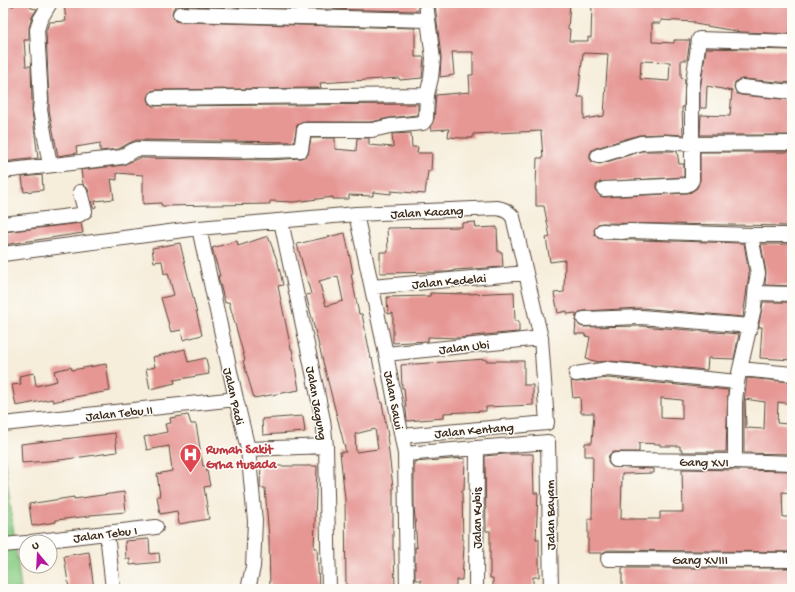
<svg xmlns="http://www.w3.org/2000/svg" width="795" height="592" viewBox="0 0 795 592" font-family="'Gochi Hand',sans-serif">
  <rect width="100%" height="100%" fill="#fdfcf7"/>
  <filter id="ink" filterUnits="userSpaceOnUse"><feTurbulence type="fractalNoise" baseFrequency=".025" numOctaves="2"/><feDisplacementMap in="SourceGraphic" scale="8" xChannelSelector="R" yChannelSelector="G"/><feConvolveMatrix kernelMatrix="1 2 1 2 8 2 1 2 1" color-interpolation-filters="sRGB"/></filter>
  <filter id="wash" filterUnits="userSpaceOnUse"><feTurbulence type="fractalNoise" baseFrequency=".012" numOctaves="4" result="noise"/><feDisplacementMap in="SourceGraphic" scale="16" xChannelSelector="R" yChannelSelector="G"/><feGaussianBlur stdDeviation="0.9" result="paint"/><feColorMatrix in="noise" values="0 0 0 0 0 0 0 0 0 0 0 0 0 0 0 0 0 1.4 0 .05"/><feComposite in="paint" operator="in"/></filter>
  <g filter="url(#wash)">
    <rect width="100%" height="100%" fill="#f6edda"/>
    <path fill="#8cce86" stroke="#647c52" d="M3,446L21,589H3Z"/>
    <g id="blocks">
      <path fill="#e69794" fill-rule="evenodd" d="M14,3H31V8L37,9L32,17L29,28V40H24L26,66H31L32,100V111L38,158L3,162V147L8,146L6,128H3V6H14Z
        M64,3H418V11L176,6L173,9L172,14L175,21L180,22L415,28V57H424L422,78L400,80L399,78L320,83L321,88L156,90L151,91L148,98L149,103L152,106H156L418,104V115L389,118L371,122H304L297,125L294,142L137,140L129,143L119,149L100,151V143L76,147L77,153L58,156L49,110V100L46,31L49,22L66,21Z
        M435,3H451V5L570,3L568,29H570L569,41H588V37L591,38L592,3H792V34L741,32L695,24V22L661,20V23H652V42L674,43V40H690L687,60H681V78L685,79L684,107H682L683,135L665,134L639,135L596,148L592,150L590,154V159L592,162L600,164L642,151H677L679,164H684V177L600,182L596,185V190L600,196L604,197L687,193L691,192L697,188L700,180V152H792V226L602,223L598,224L594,230L595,235L598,238L602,239L744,243L749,274L743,317L641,308L584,311L579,312L576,318V313L567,314V311L558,313L554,293L564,292L565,260L550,262L546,238L550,237L544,206H536V186L537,158H543L541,131L473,134V138H462L448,137L449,129L431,130L430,127L434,119L436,95L470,92L469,75H473V52H452L454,75L440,77L441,58ZM583,53L608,54L604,116L584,119V97H578ZM641,61L670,62L669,81L640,79Z
        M706,48L792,50V83L742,79L735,82L734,87L737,94L741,95L792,100V135H700L701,115L730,116L732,91L707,86L706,108H700V90Z
        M411,133L412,147H418L417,153H432L431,171H428L425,194L391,191V194L373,192V196L349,195V199H333V197L294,202L270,201V204L162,206L161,203L143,204V175L117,173V180L111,179L114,199L95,201L96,207L93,208L88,189L83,184L81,170L123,165L139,158L270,160L301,158L308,155L311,138H335V149L356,151L357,138H369V145L393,147L392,134Z
        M42,175L43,190L24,192L22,177Z
        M475,222L476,228L497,227L498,252H502L503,267L454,270V271L448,272L380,273V252H388L387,228L462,227V223Z
        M81,223L83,233L3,245V232Z
        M345,233L353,273L351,274L359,314H362L371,359L372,358L381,403H382L388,436H387L393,487V550H394L395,589H346L345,499L340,452H346L306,295L311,294L297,244ZM338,276L343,301L326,306L319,281ZM375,429L378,449L356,452L355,434Z
        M268,236L278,263L283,285L278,286L291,349H292L299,390L254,398L243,361L245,360L229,302L225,303L218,276H220L212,248L237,241L238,246Z
        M180,243L202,335L183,340L181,330L171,332L161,298L174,295L168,273L164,274L162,261L154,262L152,248Z
        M761,244H792V286L765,285L766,272Z
        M514,292L515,321H519V332L472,336V337L461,338L428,337V341L393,343V313L388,314L387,297L430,296V293L467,294Z
        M763,302H792V360L760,358L762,327H759V324Z
        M576,320L580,326L584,327L641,326L739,334L734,359L708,358L707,370L609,361L599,362L586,359L590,337L585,336V334H575Z
        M185,349L188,362L206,358L209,374L174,380L175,383L150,389L146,369L155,367L153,357Z
        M485,359L486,361H524V385H533V405L486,407V411L444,413V418L407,421L404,388H402L401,365Z
        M106,364L110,391L74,397L53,402L52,399L16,406L12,385L21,384L19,376L34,373L36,386L57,381L54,371L71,367L72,370Z
        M608,378L728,390L726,452H682V450H680V446H660V444L639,443V452H612L609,455L608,460L609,464L612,467L654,469V473L622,474L621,519H660V512H683L682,469L792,471V493L782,492L783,517H792V552L608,550L602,553H588V519H592L593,456H585V443H592L594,413H581L580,397L573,398L571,381L577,382ZM661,398L682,400V419L661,418Z
        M747,378L792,382V404L778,402L777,423L788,424V429H792V454L744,453V402ZM745,399L765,402L764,429L746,428Z
        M188,415L191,424H196L203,466H206L210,486L204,487L209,519L179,524L177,511L160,514L157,496H160L157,474L172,471L169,446L147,450L144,437L167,432L165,424L171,423L170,418Z
        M303,416L305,432L263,435L262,419Z
        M115,433L117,452L60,460L22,463L21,444Z
        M505,454H533L534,493H538L536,539H539V577H533V589H493V578H490V531H486L485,456Z
        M465,458L464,490H462L463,545L464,546L462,580H456V589H421V580H415V547L417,548L414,504V462Z
        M261,466H317L314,548H317L319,589H270L269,538L265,488H260Z
        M124,492L126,512L90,515V516L56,520V522L32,526L29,504L74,497V499Z
        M149,539L150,554L159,553L160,562L130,565V559H126L125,541Z
        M89,552L94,589H69L64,556Z
        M622,568H792V584L780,585L781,589H679V587H622Z"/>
    </g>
  </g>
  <g filter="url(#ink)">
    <use href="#blocks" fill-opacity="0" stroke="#57473a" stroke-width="1"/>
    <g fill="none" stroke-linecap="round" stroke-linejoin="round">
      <defs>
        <path id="minor" d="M50,3L40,20L37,30L41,100L40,110L50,165
          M180,14L428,20
          M742,87L792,92
          M156,98L427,95
          M598,156L641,143L665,142L692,144L792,143
          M3,171L122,157L132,151L137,149L270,151L301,150L304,130H372L390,126L423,123L426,119L427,95L431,78L433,59L426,3
          M604,189L687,185L690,183L692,180V89L699,39L792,42
          M356,214L386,354L405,454L407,589
          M281,221L323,420L326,446L329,589
          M3,224L79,215L85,211L80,192
          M199,228L236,399L248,449L255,521L253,567L248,589
          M602,231L621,232L630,231L751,235H792
          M3,254L199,228L356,214L497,208C504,209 508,211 513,217L541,338L547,423L402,436
          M372,287L526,273
          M756,293L792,294
          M584,319L641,317L751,326
          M386,354L541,338
          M740,369L792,374
          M576,374L608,369L737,382
          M3,424L236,399
          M248,449L326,446
          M405,454L548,442L551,589
          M616,460L735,461L792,463
          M735,461V402L737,382L754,308L756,284L758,274L751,235
          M107,533L113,589
          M31,542L156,527
          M3,545L26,543
          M608,559L792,560
          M476,589L477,448"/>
      </defs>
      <use href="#minor" stroke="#57473a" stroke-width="16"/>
      <use href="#minor" stroke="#fff" stroke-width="14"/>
    </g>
  </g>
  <defs>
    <symbol id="hospital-pin" viewBox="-11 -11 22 30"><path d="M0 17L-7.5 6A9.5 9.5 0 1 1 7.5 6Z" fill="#e0444e" stroke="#fdfcf7"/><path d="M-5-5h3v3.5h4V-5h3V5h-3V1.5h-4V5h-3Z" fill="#fff"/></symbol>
  </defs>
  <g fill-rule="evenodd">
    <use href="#hospital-pin" x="178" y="442" width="25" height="34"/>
  </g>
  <g text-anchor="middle" stroke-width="3" stroke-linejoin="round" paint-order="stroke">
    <g font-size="13" fill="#3b2a1e" stroke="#fdfcf7">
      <text transform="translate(427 211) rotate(-3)" y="5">Jalan Kacang</text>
      <text transform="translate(449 280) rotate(-5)" y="5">Jalan Kedelai</text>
      <text transform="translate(464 346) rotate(-6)" y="5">Jalan Ubi</text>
      <text transform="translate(235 396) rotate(77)" y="5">Jalan Padi</text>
      <text transform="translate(395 400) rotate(79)" y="5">Jalan Sawi</text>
      <text transform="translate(318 403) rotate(80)" y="5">Jalan Jagung</text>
      <text transform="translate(119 412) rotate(-6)" y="5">Jalan Tebu II</text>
      <text transform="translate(474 429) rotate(-5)" y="5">Jalan Kentang</text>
      <text transform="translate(704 461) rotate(1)" y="5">Gang XVI</text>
      <text transform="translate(549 515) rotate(-91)" y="5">Jalan Bayam</text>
      <text transform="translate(476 518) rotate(-90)" y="5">Jalan Kubis</text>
      <text transform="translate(105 533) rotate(-7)" y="5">Jalan Tebu I</text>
      <text x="700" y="564">Gang XVIII</text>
    </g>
    <g font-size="13" font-weight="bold" fill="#be3a42" stroke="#fdfcf7" text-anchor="start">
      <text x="206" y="453">Rumah Sakit<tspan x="206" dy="15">Grha Husada</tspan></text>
    </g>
  </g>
  <rect width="795" height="592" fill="none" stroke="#fdfcf7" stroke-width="16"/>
  <g transform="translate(38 554) rotate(342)"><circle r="19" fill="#fdfcf7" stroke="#afa8a0"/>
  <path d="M0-3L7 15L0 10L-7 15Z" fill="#b5179e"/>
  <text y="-6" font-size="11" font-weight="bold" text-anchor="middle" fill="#3b2a1e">U</text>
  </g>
</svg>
